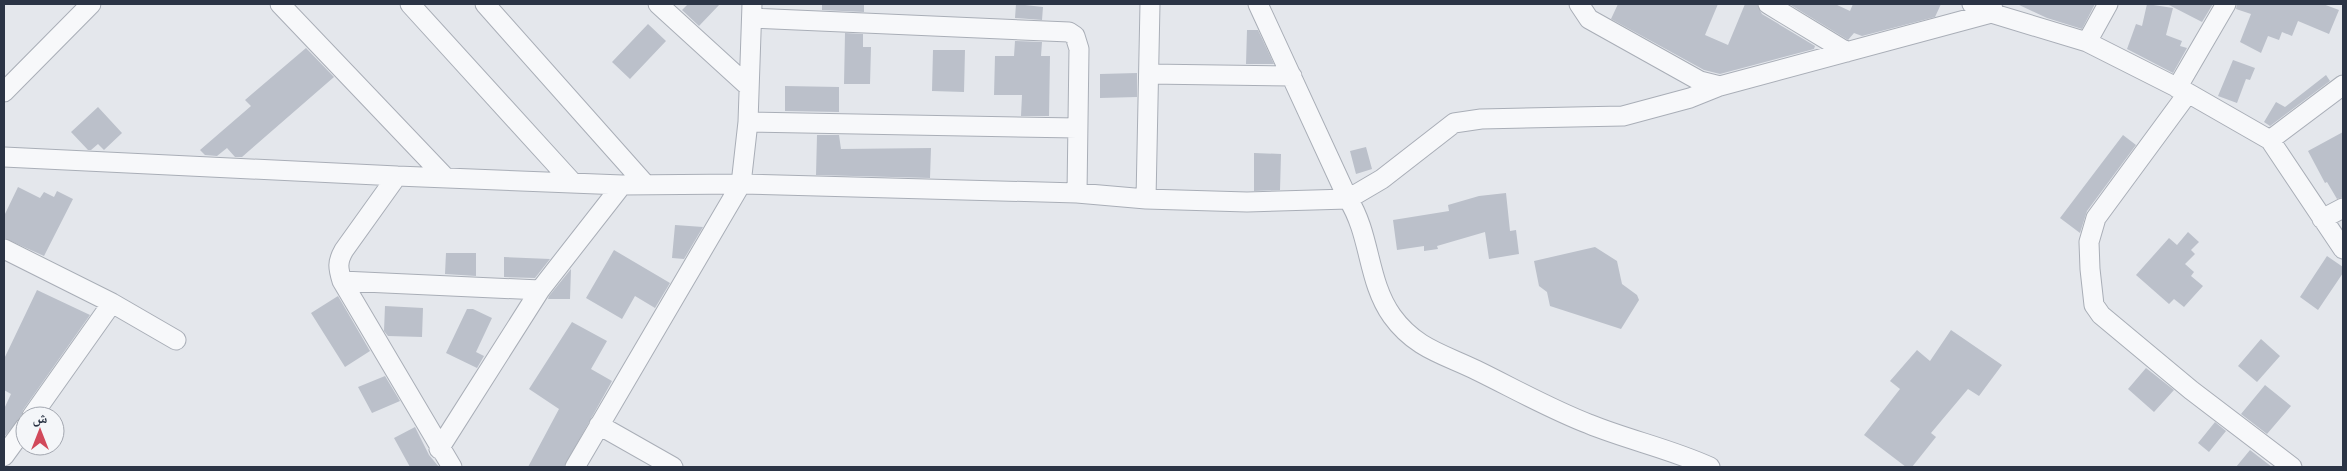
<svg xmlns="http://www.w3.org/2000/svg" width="2347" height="471" viewBox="0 0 2347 471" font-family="'Noto Sans','Noto Naskh Arabic',sans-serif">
  <rect width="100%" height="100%" fill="#e4e7ec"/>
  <path fill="#bbc0ca" d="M688,4H720L699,26L682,10Z
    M822,4H864V12L822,10Z
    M1016,4L1043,7L1042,20L1015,18Z
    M1618,4H1718L1705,35L1728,45L1745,4H1757L1762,14L1815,46L1814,49L1720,74L1704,70L1611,19Z
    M1789,4H1835L1850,11L1853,4H1941L1935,17L1862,36L1854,33L1848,40Z
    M2017,4H2095L2082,29L2047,18Z
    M2147,4L2173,8L2166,35L2182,41L2180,46L2187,48L2173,73L2127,49L2136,24L2142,26Z
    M2167,4H2213L2202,22Z
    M2237,4H2323L2339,10L2329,34L2298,21L2292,36L2282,32L2279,40L2268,36L2261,53L2240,42L2251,14L2236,9Z
    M648,24L666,41L630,79L612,62Z
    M1247,30H1258L1274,64H1246Z
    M845,33L863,34V47H871L870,84H844Z
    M1015,41L1042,42L1041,56H1050L1049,116H1021L1022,95H994L995,56H1014Z
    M306,48L334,77L242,157H235L227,148L217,156L205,155L200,150L251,106L245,100Z
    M933,50H965L964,92L932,91Z
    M2233,60L2255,68L2250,80L2246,79L2237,103L2218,96Z
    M1137,73V97L1100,98V74Z
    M2326,75L2330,81L2270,126L2264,122L2276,102L2285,107Z
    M785,86L839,87V112L785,111Z
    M98,107L122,133L104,150L98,144L91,150H88L71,132Z
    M2343,132V197L2337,199L2327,182L2325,183L2308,151Z
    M817,135H839L841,149L931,148L930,178L816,175Z
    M2123,135L2136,145L2087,211L2080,233L2060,218Z
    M1366,147L1372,169L1356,174L1350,151Z
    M1254,153L1281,154L1280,190L1254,191Z
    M18,187L40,198L44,192L54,197L57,191L73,199L44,256L4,238V216Z
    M1506,193L1510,231L1516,230L1519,254L1489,259L1485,232L1437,246L1438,249L1424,251V246L1397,250L1393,220L1449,211L1448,205L1479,196Z
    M675,225L703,227L684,259L672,258Z
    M2188,232L2199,242L2191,250L2195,254L2185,264L2194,272L2191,276L2203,286L2184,307L2174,299L2169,304L2136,275L2169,238L2177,245Z
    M1595,247L1617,261L1622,284L1637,295L1639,300L1621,329L1550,306L1547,292L1539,286L1534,261Z
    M614,250L670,283L655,308L635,296L622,319L586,298Z
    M446,253H476V276L445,274Z
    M2327,256L2343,267V273L2318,310L2300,297Z
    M504,257L550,259L535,278L504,277Z
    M571,269L570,299H548L549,296Z
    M37,290L90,315L23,410L21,417L4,437V409L11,394L4,390V359Z
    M338,296L370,351L345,367L311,313Z
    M385,306L423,308L422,337L388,336L384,331Z
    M467,309H473L492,318L476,352L484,356L477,368L446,353Z
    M572,322L607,341L591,369L612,381L564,467H528L559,409L529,389Z
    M1951,330L2002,365L1979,396L1968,389L1931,433L1936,437L1912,467H1906L1864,435L1900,389L1890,381L1917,350L1930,361Z
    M2261,339L2280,356L2257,382L2238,366Z
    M2146,368L2174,390L2154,412L2128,389Z
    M385,376L400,401L372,413L358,387Z
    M2265,385L2291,406L2267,434L2241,414Z
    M2215,422L2226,431L2209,452L2198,443Z
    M415,427L429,455L439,467H410L394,438Z
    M2250,450L2272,467H2236Z"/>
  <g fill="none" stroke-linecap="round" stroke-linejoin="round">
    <defs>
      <path id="minor" d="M280,4L445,177
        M410,4L573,183
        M485,4L646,185
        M658,4L749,87
        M1579,4L1589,19L1700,81L1720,86L1991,13L1993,9
        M1768,4L1847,52
        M1972,4L1991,13L2087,42L2188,93L2270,140L2343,249
        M752,18L1069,32L1075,36L1079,49L1077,193
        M2087,42L2108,4
        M1149,74L1292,76
        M2177,88L2226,4
        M4,92L91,4
        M2188,93L2096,218L2089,242L2090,269L2094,305L2101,315L2191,390L2292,467
        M748,122L1077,128
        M2270,140L2343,85
        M4,157L397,176
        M1146,199L1150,4
        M2322,219L2343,208
        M4,249L112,303L176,340
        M342,281L540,290
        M32,416L112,303
        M599,425L673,467
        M439,449L540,290L622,185
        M4,456L25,427
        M452,467L342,281C338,268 337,262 344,250L397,176L622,185L741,184L1077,193L1146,199L1247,202L1348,199L1258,4
        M575,467L741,184L748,122L752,4
        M1710,467C1671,449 1628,440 1589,424C1550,409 1513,388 1476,370C1443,354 1415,348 1392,316C1367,281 1371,235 1348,199L1382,179L1454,123L1481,119L1623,116L1690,98L1720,86"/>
    </defs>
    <use href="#minor" stroke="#a9aeb7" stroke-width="21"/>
    <use href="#minor" stroke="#f7f8fa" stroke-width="19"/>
  </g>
  <rect width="2347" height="471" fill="none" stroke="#2b3445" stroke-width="10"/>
  <g transform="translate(40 431)"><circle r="24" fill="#f4f6f9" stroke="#a4a8b1"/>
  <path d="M0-4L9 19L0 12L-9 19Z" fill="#d1495b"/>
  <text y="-8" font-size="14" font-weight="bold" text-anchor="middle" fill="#2b3445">ش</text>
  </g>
</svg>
